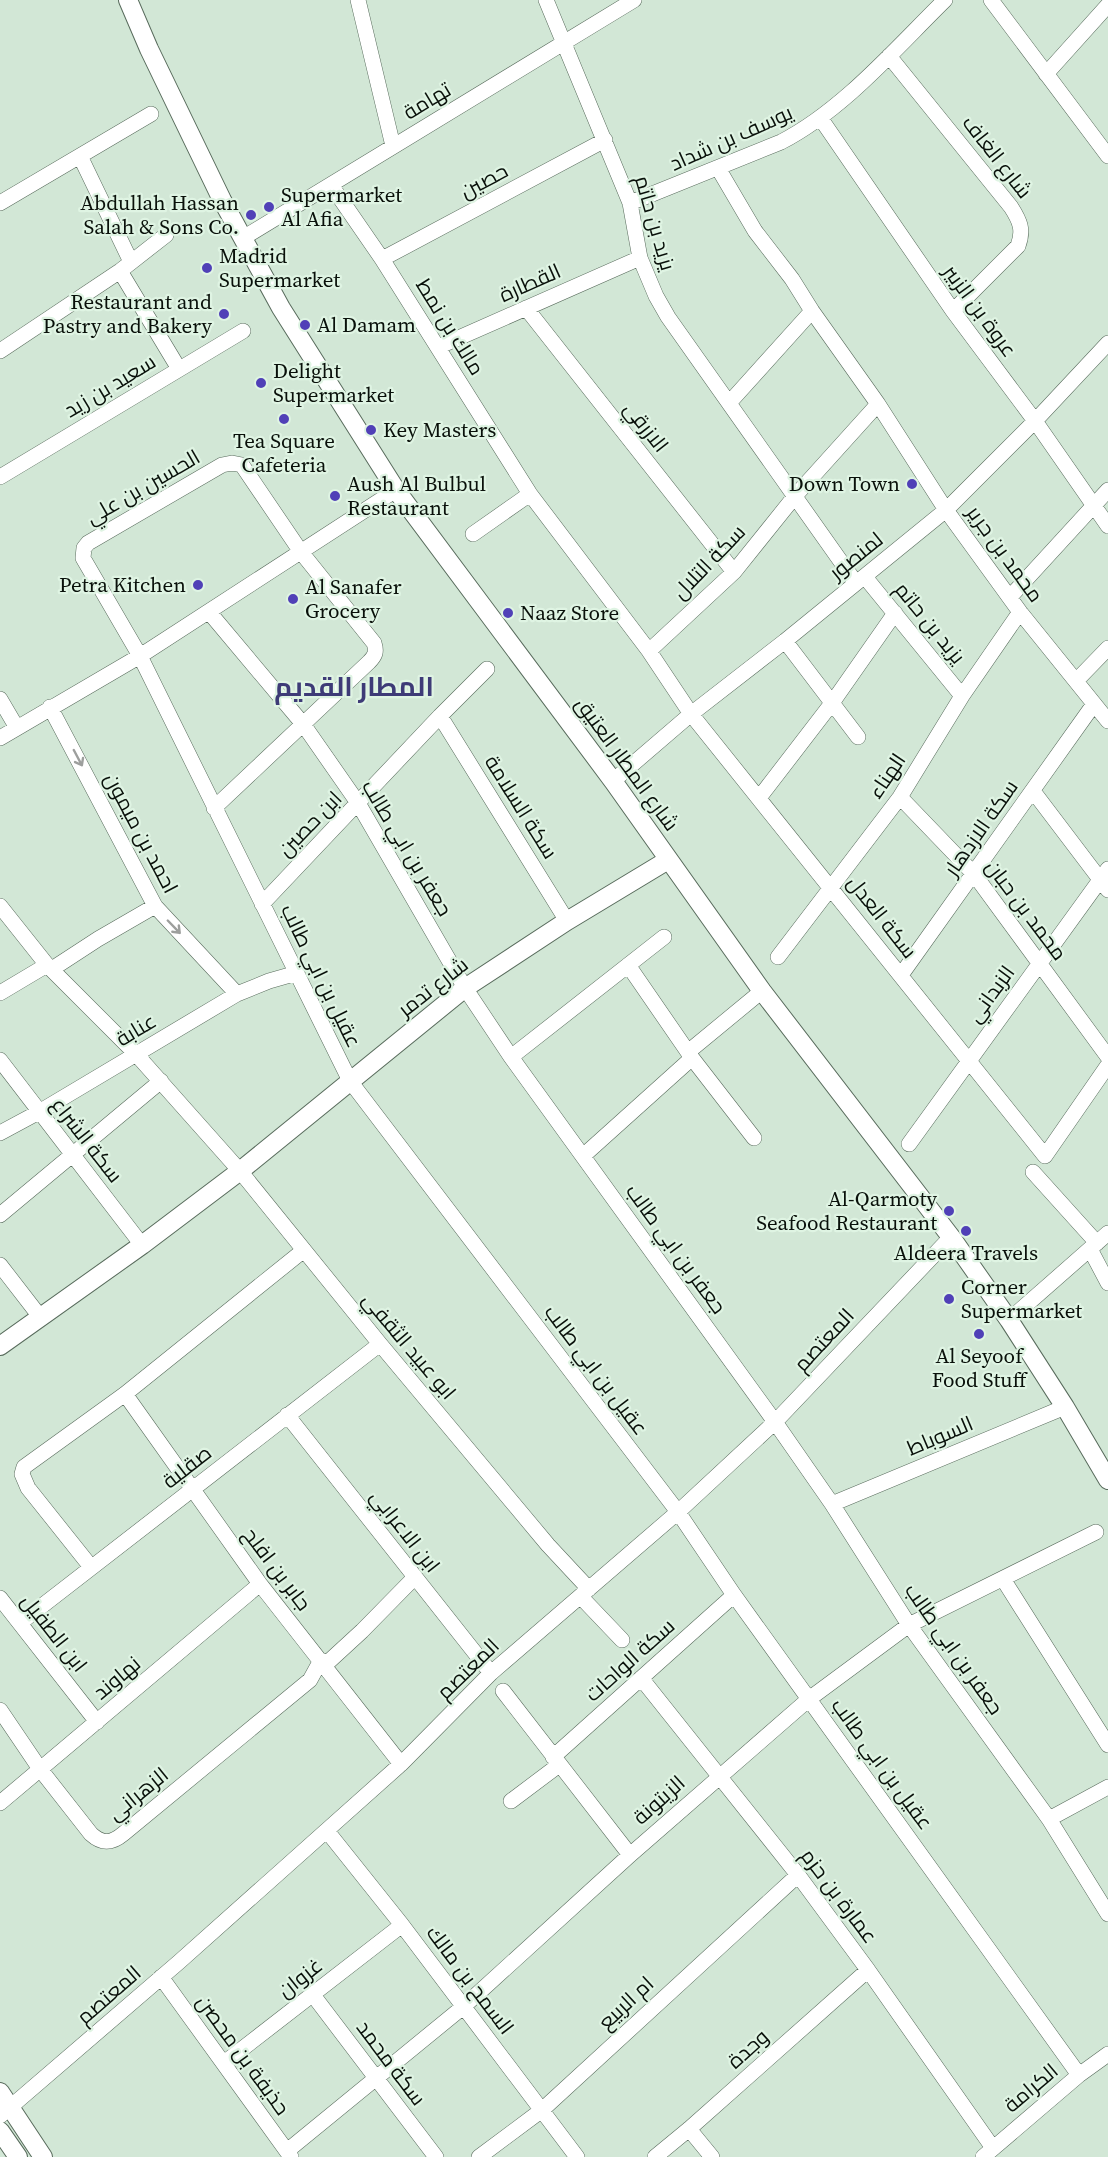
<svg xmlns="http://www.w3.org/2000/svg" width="1108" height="2157" viewBox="0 0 1108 2157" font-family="'Source Serif 4',Cairo,serif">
  <rect width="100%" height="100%" fill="#d2e7d6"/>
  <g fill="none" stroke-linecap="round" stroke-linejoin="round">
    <defs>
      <path id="minor" d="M358,0L393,146
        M546,0L630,203L640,258L656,296L668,317L856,583
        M991,0L1108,156
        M889,56L1011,207C1020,221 1024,230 1018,246L953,311
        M1046,74L1108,5
        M821,119L953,311L1035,421L1108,526
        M80,156L131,262
        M718,168L755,231L792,279L812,311L878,404L946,510L1020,612L1108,721
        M331,185L382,259L530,494L649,651L691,714L1045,1156L1108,1065
        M0,203L151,114
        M630,203L781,142C843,110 895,49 945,0
        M243,238L634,0
        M382,259L605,140
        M120,271L179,369
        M526,308L734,572
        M438,347L640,258
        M0,351L120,271L166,235
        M730,402L812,311
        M0,477L243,331
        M473,534L530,494
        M865,577L962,696
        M1010,597L1108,490
        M209,612L303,724L358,803L465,988L511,1057L775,1422L832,1504L909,1625L1049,1819L1108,1914
        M785,641L858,737
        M649,651L734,572L795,496L878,404
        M1076,681L1108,648
        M0,699L17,728
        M50,707L155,906L237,994
        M440,716L567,921
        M0,738L140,656L396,490
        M613,781L691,714L785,641L946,510L1035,421L1108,343
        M1033,791L1108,890
        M900,797L974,874L1108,1057
        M759,798L832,703L895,613
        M214,808L369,662C375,656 377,652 374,643L301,552L242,465L232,463L222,465L88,543L84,548L83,558L140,656L350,1081L678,1512L734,1595L1079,2075
        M262,904L440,716L487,669
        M0,906L47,965L136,1054L240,1171L380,1344L548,1545L589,1589
        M778,957L900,797L962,696L1020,612
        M628,965L692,1058L754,1138
        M52,969L98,939L155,906
        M901,975L1094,704
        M0,993L47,965
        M688,1052L762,991
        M511,1057L664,937
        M0,1060L142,1245
        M0,1133L39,1112L237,994L269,981L297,973
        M909,1144L1108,869
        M583,1156L692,1058
        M1033,1172L1097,1243
        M0,1215L161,1081
        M1090,1249L1108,1283
        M0,1265L41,1318
        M1009,1320L1108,1233
        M125,1394L260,1584L401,1764
        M287,1415L491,1673
        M832,1504L1065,1407
        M91,1567L28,1488L22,1474L24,1467L125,1394L304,1250
        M1003,1579L1108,1745
        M581,1597L622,1640
        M0,1598L97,1722
        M20,1623L380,1344
        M325,1665L362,1631L415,1577
        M641,1678L798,1875L868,1970L993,2148
        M503,1691L630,1855
        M0,1710L40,1769L91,1834C102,1844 111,1844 123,1834L310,1680L321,1660
        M553,1757L734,1595
        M511,1801L559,1765
        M0,1803L260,1584
        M1049,1819L1108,1787
        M327,1831L402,1925L577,2157
        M161,1977L291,2157
        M313,1995L436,2157
        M224,2063L402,1925
        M0,2116L179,1962L401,1764L491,1673L678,1512L775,1422L951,1237
        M689,2129L712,2157
        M287,2151L463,2007L630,1855L809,1699L909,1625L1096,1532
        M479,2157L542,2110L798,1875
        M655,2157L689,2129L868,1970
        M983,2157L1079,2075L1108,2054"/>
      <path id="tertiary" d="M128,0L149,49L222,200L281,308L396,490L613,781L762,991L951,1237L1009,1320L1065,1407L1108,1480
        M0,1346L142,1245L240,1171L465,988L567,921L668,860
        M0,2092L43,2157
        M0,2131L18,2157"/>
    </defs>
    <use href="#minor" stroke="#586b5c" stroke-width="16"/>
    <use href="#tertiary" stroke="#586b5c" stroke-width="20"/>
    <use href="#minor" stroke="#fff" stroke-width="15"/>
    <use href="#tertiary" stroke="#fff" stroke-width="18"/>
  </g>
  <defs><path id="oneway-shaft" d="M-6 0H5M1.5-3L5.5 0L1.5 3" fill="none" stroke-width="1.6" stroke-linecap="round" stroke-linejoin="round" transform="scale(1.5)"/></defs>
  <g stroke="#9d9f9d">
    <use href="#oneway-shaft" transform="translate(78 758) rotate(62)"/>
    <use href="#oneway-shaft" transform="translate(174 927) rotate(46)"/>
  </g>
  <g fill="#5040b7" stroke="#dff4e3" stroke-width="2">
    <circle cx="269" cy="207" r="6"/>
    <circle cx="251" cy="215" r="6"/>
    <circle cx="207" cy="268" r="6"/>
    <circle cx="224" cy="314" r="6"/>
    <circle cx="305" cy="325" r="6"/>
    <circle cx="261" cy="383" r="6"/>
    <circle cx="284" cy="419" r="6"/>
    <circle cx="371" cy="430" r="6"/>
    <circle cx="912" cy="484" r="6"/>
    <circle cx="335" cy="496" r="6"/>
    <circle cx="198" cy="585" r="6"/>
    <circle cx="293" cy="599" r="6"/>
    <circle cx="508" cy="613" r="6"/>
    <circle cx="949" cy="1211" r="6"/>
    <circle cx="966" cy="1231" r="6"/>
    <circle cx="949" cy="1299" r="6"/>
    <circle cx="979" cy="1334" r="6"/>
  </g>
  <g text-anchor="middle" stroke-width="4.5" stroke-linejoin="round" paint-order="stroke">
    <g font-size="21" fill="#09100a" stroke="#dff4e3">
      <text transform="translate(427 101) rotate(-31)" y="7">تهامة</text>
      <text transform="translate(731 138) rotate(-24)" y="7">يوسف بن شداد</text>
      <text transform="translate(997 157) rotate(52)" y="7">شارع الغاف</text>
      <text transform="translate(484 181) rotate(-28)" y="7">حصين</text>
      <text transform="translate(655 223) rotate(74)" y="7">يزيد بن حاتم</text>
      <text transform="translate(530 283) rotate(-24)" y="7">القطارة</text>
      <text transform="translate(980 311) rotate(54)" y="7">عروة بن الزبير</text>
      <text transform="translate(450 327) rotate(58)" y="7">مالك بن نمط</text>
      <text transform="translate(110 386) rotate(-31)" y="7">سعيد بن زيد</text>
      <text transform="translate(646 427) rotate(52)" y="7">الازرقي</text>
      <text transform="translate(143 487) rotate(-30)" y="7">الحسين بن علي</text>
      <text transform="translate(1005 554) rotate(54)" y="7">محمد بن جرير</text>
      <text transform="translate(856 556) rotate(-39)" y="7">لمنصور</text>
      <text transform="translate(709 562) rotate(-46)" y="7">سكة التلال</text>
      <text transform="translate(930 623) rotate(51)" y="7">يزيد بن حاتم</text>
      <text transform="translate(627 764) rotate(54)" y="7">شارع المطار العتيق</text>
      <text transform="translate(887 776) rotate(-56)" y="7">الهناء</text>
      <text transform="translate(521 807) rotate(58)" y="7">سكة السلامة</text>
      <text transform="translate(310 824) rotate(-46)" y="7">ابن حصين</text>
      <text transform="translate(981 828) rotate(-55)" y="7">سكة الازدهار</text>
      <text transform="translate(141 833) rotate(62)" y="7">احمد بن ميمون</text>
      <text transform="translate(407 848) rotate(59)" y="7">جعفر بن ابي طالب</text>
      <text transform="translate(1026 910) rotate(53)" y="7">محمد بن حبان</text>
      <text transform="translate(882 917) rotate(52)" y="7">سكة العدل</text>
      <text transform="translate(321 976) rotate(64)" y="7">عقيل بن ابي طالب</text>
      <text transform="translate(433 987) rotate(-38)" y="7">شارع تدمر</text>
      <text transform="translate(991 994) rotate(-54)" y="7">الزبداني</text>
      <text transform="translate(136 1030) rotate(-31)" y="7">عنابة</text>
      <text transform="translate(87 1140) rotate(52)" y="7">سكة الشراع</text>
      <text transform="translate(676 1249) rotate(54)" y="7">جعفر بن ابي طالب</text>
      <text transform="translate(824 1340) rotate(-47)" y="7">المعتصم</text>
      <text transform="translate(409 1346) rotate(50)" y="7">ابو عبيد الثقفي</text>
      <text transform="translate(596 1370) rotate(53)" y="7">عقيل بن ابي طالب</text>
      <text transform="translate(940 1436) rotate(-23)" y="7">السوباط</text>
      <text transform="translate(187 1467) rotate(-38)" y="7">صقلية</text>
      <text transform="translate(405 1531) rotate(52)" y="7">ابن الاعرابي</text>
      <text transform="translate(277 1569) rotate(53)" y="7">جابر بن افلح</text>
      <text transform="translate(54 1633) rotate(52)" y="7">ابن الطفيل</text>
      <text transform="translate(954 1649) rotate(55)" y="7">جعفر بن ابي طالب</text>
      <text transform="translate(630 1660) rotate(-42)" y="7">سكة الواحات</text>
      <text transform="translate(468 1669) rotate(-44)" y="7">المعتصم</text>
      <text transform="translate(117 1678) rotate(-40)" y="7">نهاوند</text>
      <text transform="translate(882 1764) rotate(54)" y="7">عقيل بن ابي طالب</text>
      <text transform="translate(138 1794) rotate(-39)" y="7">الزهراني</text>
      <text transform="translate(659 1800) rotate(-42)" y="7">الزيتونة</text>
      <text transform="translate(839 1896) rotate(53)" y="7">عمارة بن حزم</text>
      <text transform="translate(300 1978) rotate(-38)" y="7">غزوان</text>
      <text transform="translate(470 1980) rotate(53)" y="7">السمح بن مالك</text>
      <text transform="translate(109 1995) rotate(-41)" y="7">المعتصم</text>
      <text transform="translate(626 2003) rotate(-43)" y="7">ام الربيع</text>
      <text transform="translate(748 2049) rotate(-42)" y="7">وجدة</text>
      <text transform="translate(243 2055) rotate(54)" y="7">حذيفة بن محصن</text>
      <text transform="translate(391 2063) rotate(53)" y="7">سكة محمد</text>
      <text transform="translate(1031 2088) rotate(-40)" y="7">الكرامة</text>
    </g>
    <g font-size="21" fill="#09100a" stroke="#dff4e3" text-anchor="start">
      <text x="281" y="202">Supermarket<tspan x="281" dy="24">Al Afia</tspan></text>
      <text x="239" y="210" text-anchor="end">Abdullah Hassan<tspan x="239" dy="24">Salah &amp; Sons Co.</tspan></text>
      <text x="219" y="263">Madrid<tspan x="219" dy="24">Supermarket</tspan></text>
      <text x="212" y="309" text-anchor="end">Restaurant and<tspan x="212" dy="24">Pastry and Bakery</tspan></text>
      <text x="317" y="332">Al Damam</text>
      <text x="273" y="378">Delight<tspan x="273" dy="24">Supermarket</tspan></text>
      <text x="383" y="437">Key Masters</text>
      <text x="284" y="448" text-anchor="middle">Tea Square<tspan x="284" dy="24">Cafeteria</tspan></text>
      <text x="347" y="491">Aush Al Bulbul<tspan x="347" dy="24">Restaurant</tspan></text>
      <text x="900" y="491" text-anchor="end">Down Town</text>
      <text x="186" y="592" text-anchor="end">Petra Kitchen</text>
      <text x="305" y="594">Al Sanafer<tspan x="305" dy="24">Grocery</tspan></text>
      <text x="520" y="620">Naaz Store</text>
      <text x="937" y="1206" text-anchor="end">Al-Qarmoty<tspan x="937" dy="24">Seafood Restaurant</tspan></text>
      <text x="966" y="1260" text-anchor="middle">Aldeera Travels</text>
      <text x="961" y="1294">Corner<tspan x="961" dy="24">Supermarket</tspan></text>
      <text x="979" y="1363" text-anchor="middle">Al Seyoof<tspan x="979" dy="24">Food Stuff</tspan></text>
    </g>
    <g font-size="27" font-weight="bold" fill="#3e3b77" stroke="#dff4e3">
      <text x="354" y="696">المطار القديم</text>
    </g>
  </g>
</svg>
